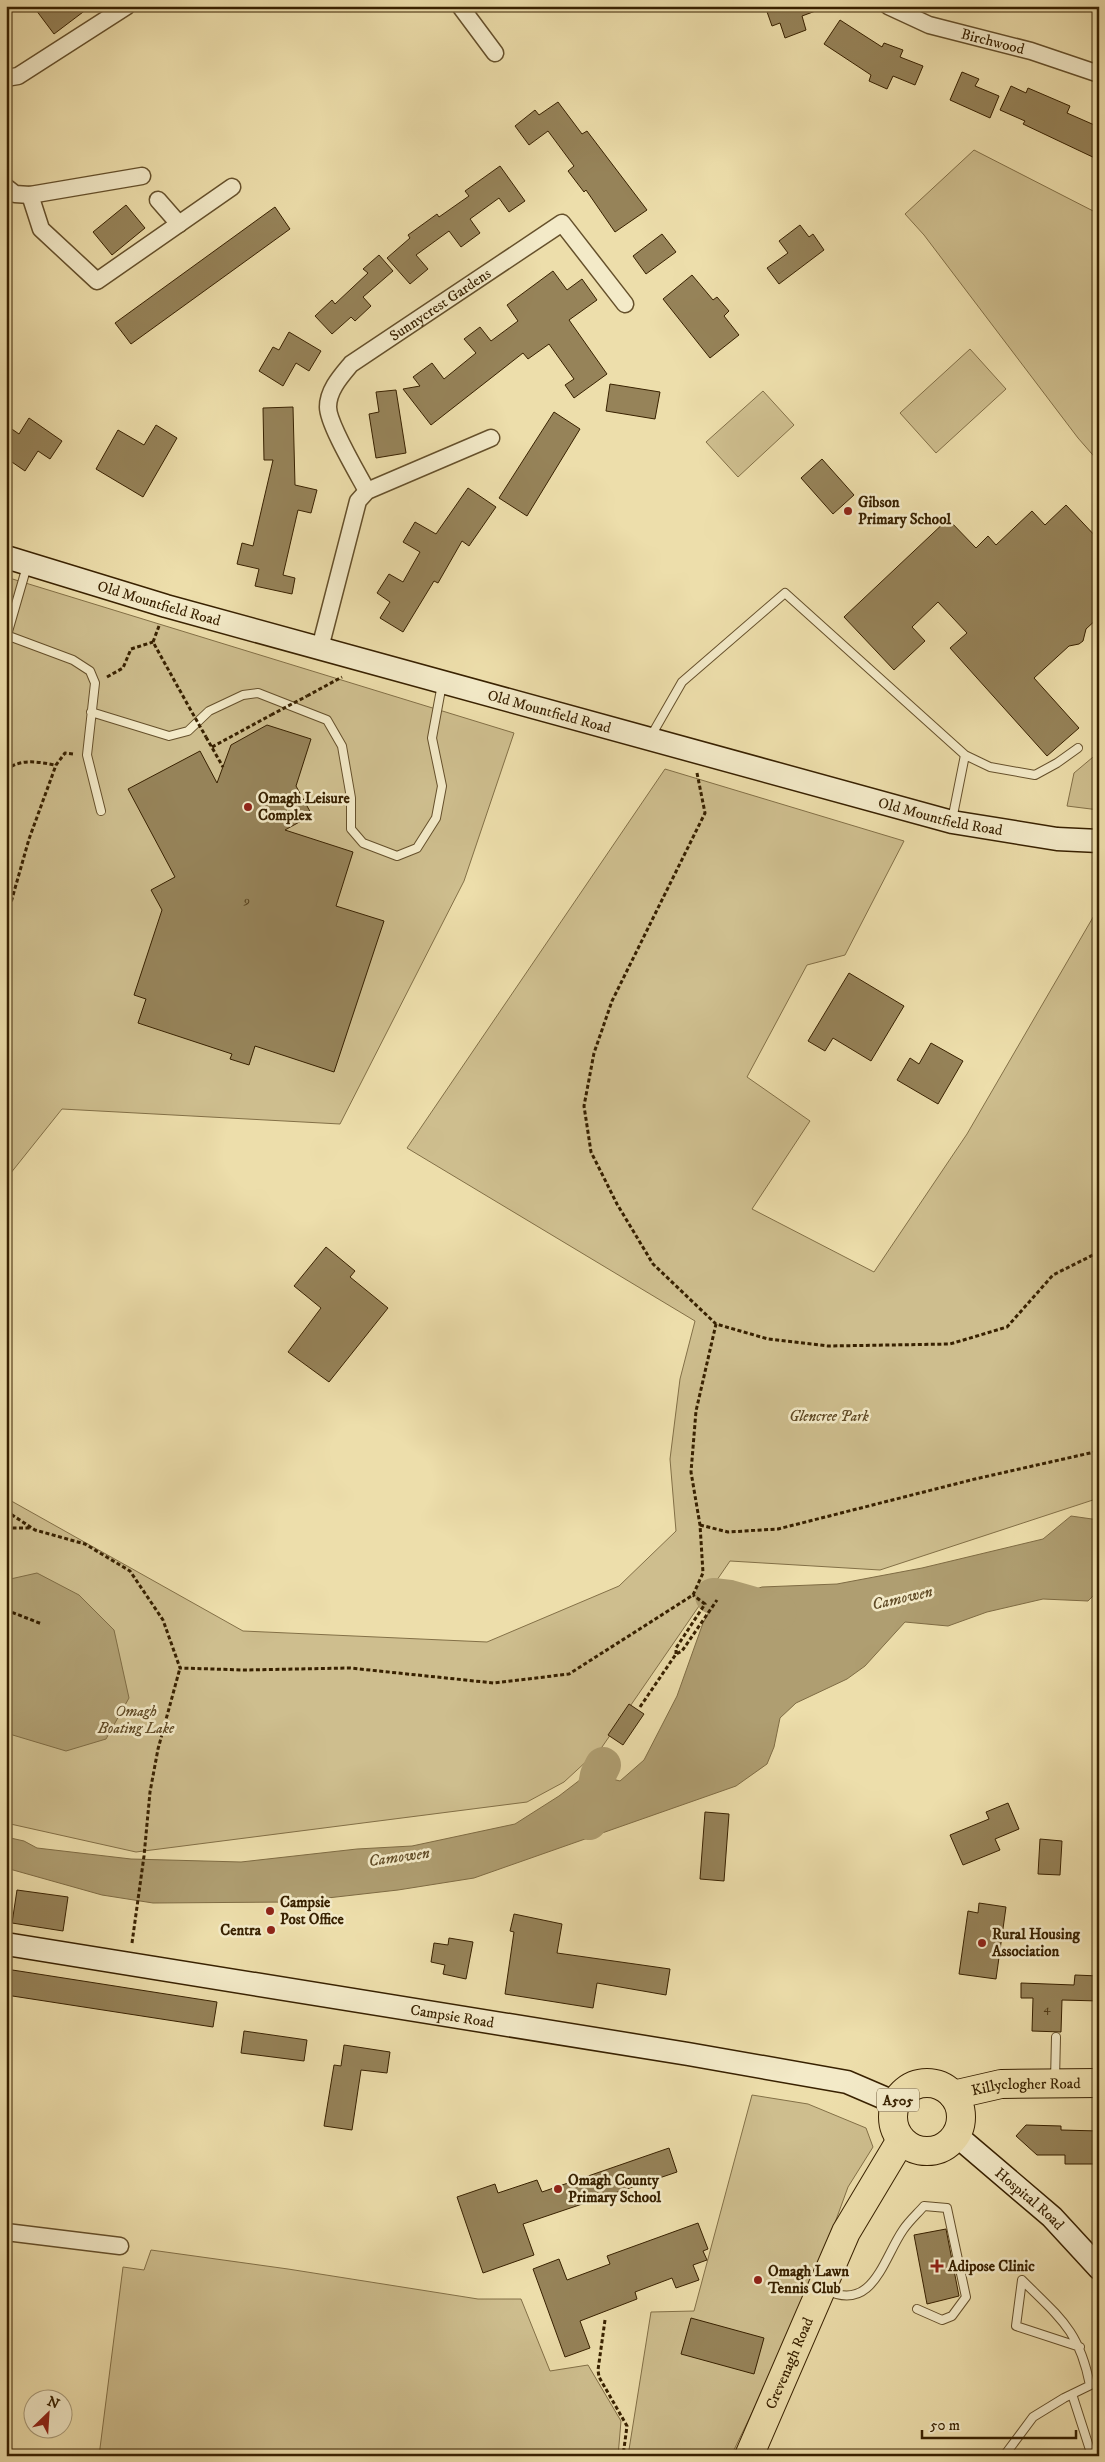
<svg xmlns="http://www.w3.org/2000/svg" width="1105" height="2462" viewBox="0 0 1105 2462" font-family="'IM FELL DW Pica',serif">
  <rect width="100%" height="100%" fill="#eddeab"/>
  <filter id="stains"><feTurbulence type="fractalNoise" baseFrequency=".004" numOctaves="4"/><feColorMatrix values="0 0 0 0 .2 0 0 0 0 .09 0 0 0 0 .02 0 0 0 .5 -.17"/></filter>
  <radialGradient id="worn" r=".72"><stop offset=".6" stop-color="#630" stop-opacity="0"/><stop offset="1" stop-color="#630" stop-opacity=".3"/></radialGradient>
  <path fill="#cebe8e" stroke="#837047" d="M974,150L1099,214V462L1078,438L924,235L905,214Z
    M970,349L1006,389L936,453L900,413Z
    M763,391L794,425L738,477L706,442Z
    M6,577L514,733L464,881L340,1124L62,1109L6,1179Z
    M1099,752V810L1067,806L1074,773Z
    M665,769L904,841L845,955L807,965L747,1077L810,1121L752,1209L874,1272L967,1134L1099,907V1498L880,1570L730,1561L602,1747L564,1782L527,1802L136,1852L6,1823V1498L243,1631L487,1642L619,1586L676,1531L670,1459L680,1379L695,1321L407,1148Z
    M752,2095L808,2104L866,2128L873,2147L848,2187L825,2250L789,2337L731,2456H628L651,2312L694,2311Z
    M151,2250L288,2269L478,2299H521L550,2371L588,2365L621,2421L618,2456H99L123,2267L144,2270Z"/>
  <path fill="#af9e71" stroke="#7f6c44" d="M1071,1516L1099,1520V1590L1088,1601L1043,1599L987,1612L948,1626L905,1622L865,1666L847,1679L796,1703L780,1718L774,1747L767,1764L736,1786L474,1878L398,1890L292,1902L153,1903L102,1895L6,1868V1837L24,1841L37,1848L131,1859L241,1862L357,1849L412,1846L515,1824L559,1796L589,1773L620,1781L644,1760L677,1696L703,1623L714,1603L762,1587L837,1584L922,1568L1043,1539Z
    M37,1573L79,1595L114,1630L129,1698L106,1739L66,1751L6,1733V1580Z"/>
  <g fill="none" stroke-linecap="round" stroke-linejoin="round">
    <path stroke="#af9e71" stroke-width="36" d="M713,1596L730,1598L779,1612
      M589,1822L598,1775L603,1765"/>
  </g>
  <path fill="#968359" stroke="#382100" d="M33,6H91L54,34Z
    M765,6H821V9L802,16L806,30L785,38L780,23L772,26Z
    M840,20L882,47L884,43L903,50L900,57L923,66L915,85L893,76L887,89L869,81L871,75L824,44Z
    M962,72L979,79L975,86L999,96L990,118L950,100Z
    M1011,86L1026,93L1028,88L1070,106L1067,113L1099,127V160L1023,124L1025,121L1000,110Z
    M558,102L582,134L587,131L647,210L615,232L586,190L584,192L568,171L574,166L548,131L529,145L515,126L535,110L539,115Z
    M500,166L525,201L509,212L499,198L470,219L480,233L461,247L449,231L416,255L428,269L410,284L387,258L410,238L408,235L437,214L439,217L469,196L465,191Z
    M126,205L145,228L112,255L93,232Z
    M275,207L290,229L131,344L115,323Z
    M800,225L809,237L813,234L824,250L779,284L767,268L788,253L779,241Z
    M662,234L676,252L646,274L633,256Z
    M379,255L393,271L363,297L371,306L355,321L351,317L332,334L315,316L332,300L335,304L368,273L363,269Z
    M553,271L567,290L582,279L597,300L569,320L607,374L574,398L565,385L574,379L549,344L528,359L523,353L431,425L403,389L420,386L413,377L432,363L444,379L476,353L464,339L480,327L491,341L518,321L507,305Z
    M692,275L713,300L717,297L729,311L724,316L739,335L710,358L663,299Z
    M289,332L321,351L309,371L296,363L283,386L259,371L273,347L279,350Z
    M610,384L660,392L655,419L606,411Z
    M396,390L406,453L376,458L369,414L379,412L376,392Z
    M293,407L295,485L317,490L311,513L298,510L283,575L295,578L292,594L255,586L259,569L237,564L242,543L253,546L273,460H264L263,408Z
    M554,412L580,429L527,516L499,498Z
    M29,418L62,441L50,459L38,451L25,471L6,458V425L19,434Z
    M156,425L177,438L143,497L96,469L118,430L144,445Z
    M822,459L854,495L833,514L801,478Z
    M468,488L496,507L469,546L462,541L438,583L434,581L403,632L380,618L390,602L377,593L389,574L403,582L420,552L403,542L415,522L436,534Z
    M1066,505L1099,540V617L1086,629L1083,641L1079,644L1069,646L1034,678L1079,728L1047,756L950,648L967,633L938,602L912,627L925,641L894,670L844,617L948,519L976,548L988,536L996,545L1032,511L1045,525Z
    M267,725L311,739L296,786L312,815L285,830L353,852L336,906L384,921L334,1072L255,1046L249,1065L230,1059L232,1054L138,1023L146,999L134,995L162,910L151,890L175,877L128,789L200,751L217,783L231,745Z
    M849,973L904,1006L871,1061L833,1038L825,1051L808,1041Z
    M931,1043L963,1061L938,1104L897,1080L910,1058L919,1064Z
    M326,1247L355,1271L350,1277L388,1308L329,1382L288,1352L321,1308L294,1286Z
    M629,1704L644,1714L623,1745L608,1735Z
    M1008,1803L1019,1829L995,1839L1000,1850L963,1865L950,1835L989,1819L986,1812Z
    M705,1812L729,1814L724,1881L700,1879Z
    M1040,1839L1062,1841L1060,1875L1038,1874Z
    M17,1890L68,1897L63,1931L12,1923Z
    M979,1903L1006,1907L996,1979L959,1974L968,1911L978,1913Z
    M514,1914L562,1924L557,1953L670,1969L666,1995L597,1983L593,2008L505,1994L514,1932L510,1931Z
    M449,1938L473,1942L466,1979L443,1974L445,1965L431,1962L434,1943L448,1945Z
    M6,1969L217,2002L213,2027L6,1995Z
    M1075,1975L1099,1976V2001L1062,2000L1061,2032L1032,2031L1033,1998H1021V1983L1074,1985Z
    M244,2031L307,2040L304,2061L241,2053Z
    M344,2045L390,2052L387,2073L361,2070L352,2130L324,2126L334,2065L341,2066Z
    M1026,2125L1061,2126V2130L1099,2131V2154L1094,2155V2164H1065V2155H1037L1016,2136Z
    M669,2148L677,2172L523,2224L534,2255L483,2273L457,2197L495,2184L498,2193L537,2180L542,2192Z
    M698,2223L708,2249L703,2251L707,2260L693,2265L699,2280L676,2288L672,2278L635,2292L637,2299L580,2321L590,2348L565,2357L533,2269L559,2259L567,2280L610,2264L607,2256Z
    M946,2229L959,2296L927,2304L914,2235Z
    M691,2318L764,2338L754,2374L681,2354Z"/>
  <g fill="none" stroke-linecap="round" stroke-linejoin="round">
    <defs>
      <path id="lane" d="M6,635L73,660L90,671L95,683L87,755L101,811
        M7,635L27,566
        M91,712L169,736L188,731L209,711L243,695L258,693L327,720L342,746L351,798V829L363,843L397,856L417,848L436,818L442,786L432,738L442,684
        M651,736L682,682L785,593L965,755L952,820
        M965,755L990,767L1035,775L1057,763L1078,748
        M1055,2080L1056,2037
        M826,2290C873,2313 883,2259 903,2230C909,2221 917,2214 924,2206L947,2208L966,2297L952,2316L942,2320L917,2309
        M1080,2347L1016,2326L1022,2280C1060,2318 1079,2330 1090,2385
        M1072,2394L1092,2456
        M1004,2456L1033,2417L1064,2398L1099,2381"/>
      <g id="street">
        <path d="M460,6L495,53"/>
        <path id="s1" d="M888,6L929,25L1031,51L1099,74"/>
        <path d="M6,78L18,76L127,6"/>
        <path d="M6,187L15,194L30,195L142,176"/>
        <path d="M30,195L41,229L97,281L232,187"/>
        <path d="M158,200L179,224"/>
        <path id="s2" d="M367,491C358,474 328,424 328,407C328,390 341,376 351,364L562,223L625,304"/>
        <path d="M320,648L358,501L367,491L491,438"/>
        <path d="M6,2232L120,2246"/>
      </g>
      <g id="secondary">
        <path id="s3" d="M6,557L166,606L952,822L1057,839L1099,841"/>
        <path id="s4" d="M6,1944L688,2054L847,2082L896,2103"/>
        <path id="s5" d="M957,2136L1052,2217L1099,2268"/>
      </g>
      <g id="highway">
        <circle cx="927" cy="2117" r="34"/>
        <path id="s6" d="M953,2095L1001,2084L1099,2083"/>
        <path id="s7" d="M749,2456L846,2232L901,2140"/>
      </g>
    </defs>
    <use href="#lane" stroke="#65502b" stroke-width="10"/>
    <use href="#street" stroke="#65502b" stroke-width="19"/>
    <use href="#secondary" stroke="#382100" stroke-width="25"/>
    <use href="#highway" stroke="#382100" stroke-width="30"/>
    <path stroke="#382100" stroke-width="3" stroke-dasharray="4 2.5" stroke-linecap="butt" d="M159,626L153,642L189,707
      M107,677L123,668L131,649L153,642
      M307,696L342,677
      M206,737L223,767
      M212,747L271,715
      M6,770C21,758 38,762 55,765
      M697,773L705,813L612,1001L594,1053L584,1106L591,1152L617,1204L653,1264L716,1324L768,1339L828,1346L950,1344L1007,1327L1053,1275L1099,1252
      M6,920L29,839L56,765L65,753L74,754
      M6,1511L35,1530L85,1544L130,1571L163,1620L180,1668L244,1670L350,1668L494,1683L569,1674L693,1595L703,1573L700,1525L691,1472L696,1411L716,1324
      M700,1525L728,1532L778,1529L975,1479L1099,1451
      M6,1528H31
      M6,1610L42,1624
      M676,1654V1648L705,1604L693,1595
      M640,1707L676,1654L682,1651L717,1600
      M132,1943L144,1856L150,1792L158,1749L180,1668
      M605,2320L598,2370L599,2377L627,2426L623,2456"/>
    <use href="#lane" stroke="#f3eac8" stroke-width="8"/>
    <use href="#street" stroke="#f3eac8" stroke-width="16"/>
    <use href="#secondary" stroke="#f3eac8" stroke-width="22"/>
    <use href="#highway" stroke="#eddeab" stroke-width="28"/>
    <path stroke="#382100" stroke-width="3" stroke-dasharray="4 2.5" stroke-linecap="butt" d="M189,707L206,737
      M271,715L307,696"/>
  </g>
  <g fill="#8f2418" stroke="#f3eac8" stroke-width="2">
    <circle cx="848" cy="511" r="5"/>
    <circle cx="248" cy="807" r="5"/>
    <circle cx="270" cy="1911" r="5"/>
    <circle cx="271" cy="1930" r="5"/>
    <circle cx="982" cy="1943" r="5"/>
    <circle cx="558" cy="2189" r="5"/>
    <path d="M934.5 2258.5h5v5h5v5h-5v5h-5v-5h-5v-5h5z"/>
    <circle cx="758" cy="2280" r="5"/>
  </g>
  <g text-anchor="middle" stroke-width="5" stroke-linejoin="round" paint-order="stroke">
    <g font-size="12" fill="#503a16">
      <text x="247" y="904">9</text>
      <text x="1047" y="2012">4</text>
    </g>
    <rect fill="#f3eac8" stroke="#705d3c" stroke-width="1" x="877" y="2088.5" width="42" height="23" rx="4"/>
    <g font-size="14" font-weight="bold" fill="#382100">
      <text x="898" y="2105">A505</text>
    </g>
    <g font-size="15" fill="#382100" stroke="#f3eac8">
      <text dy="5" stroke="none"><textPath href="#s1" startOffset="111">Birchwood</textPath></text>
      <text dy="5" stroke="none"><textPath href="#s2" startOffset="250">Sunnycrest Gardens</textPath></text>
      <text dy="5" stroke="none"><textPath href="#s3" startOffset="160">Old Mountfield Road</textPath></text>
      <text dy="5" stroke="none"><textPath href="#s3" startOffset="565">Old Mountfield Road</textPath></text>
      <text dy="5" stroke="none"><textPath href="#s3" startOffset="970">Old Mountfield Road</textPath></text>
      <text dy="5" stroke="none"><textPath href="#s4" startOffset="452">Campsie Road</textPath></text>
      <text dy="5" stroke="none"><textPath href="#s6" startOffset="74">Killyclogher Road</textPath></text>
      <text dy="5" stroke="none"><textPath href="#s5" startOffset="96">Hospital Road</textPath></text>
      <text dy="5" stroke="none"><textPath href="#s7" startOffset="101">Crevenagh Road</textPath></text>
    </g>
    <g font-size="15" font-weight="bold" fill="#382100" stroke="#f3eac8" text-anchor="start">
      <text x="858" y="507">Gibson<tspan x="858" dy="17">Primary School</tspan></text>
      <text x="258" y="803">Omagh Leisure<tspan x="258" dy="17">Complex</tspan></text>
      <text x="280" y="1907">Campsie<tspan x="280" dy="17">Post Office</tspan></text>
      <text x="261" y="1935" text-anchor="end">Centra</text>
      <text x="992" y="1939">Rural Housing<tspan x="992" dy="17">Association</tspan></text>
      <text x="568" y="2185">Omagh County<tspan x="568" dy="17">Primary School</tspan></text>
      <text x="948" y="2271">Adipose Clinic</text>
      <text x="768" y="2276">Omagh Lawn<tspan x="768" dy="17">Tennis Club</tspan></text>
    </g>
    <g font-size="15" font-style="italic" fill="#5e4824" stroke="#f3eac8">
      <text x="829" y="1421">Glencree Park</text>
      <text x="136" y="1716">Omagh<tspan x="136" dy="17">Boating Lake</tspan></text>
    </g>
    <g font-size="16" font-style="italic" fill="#624d28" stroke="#f3eac8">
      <text transform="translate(902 1597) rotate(-13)" y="6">Camowen</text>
      <text transform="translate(399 1856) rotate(-8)" y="6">Camowen</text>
    </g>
  </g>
  <rect width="1105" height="2462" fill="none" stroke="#eddeab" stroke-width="25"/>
  <rect x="8" y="8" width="1090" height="2447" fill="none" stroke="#382100" stroke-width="2.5"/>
  <rect x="12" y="12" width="1080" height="2437" fill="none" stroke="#382100"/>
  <g transform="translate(48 2414) rotate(25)"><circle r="24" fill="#f3eac8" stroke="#a89a78"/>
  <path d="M0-4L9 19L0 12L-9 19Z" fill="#8f2418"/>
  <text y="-8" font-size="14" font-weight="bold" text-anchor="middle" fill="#382100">N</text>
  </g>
  <path d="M922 2430v8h154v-8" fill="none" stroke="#382100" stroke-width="2.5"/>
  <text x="930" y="2430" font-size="15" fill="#382100" stroke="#f3eac8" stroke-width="4" paint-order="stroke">50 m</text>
  <rect width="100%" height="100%" filter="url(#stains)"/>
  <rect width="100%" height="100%" fill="url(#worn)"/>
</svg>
